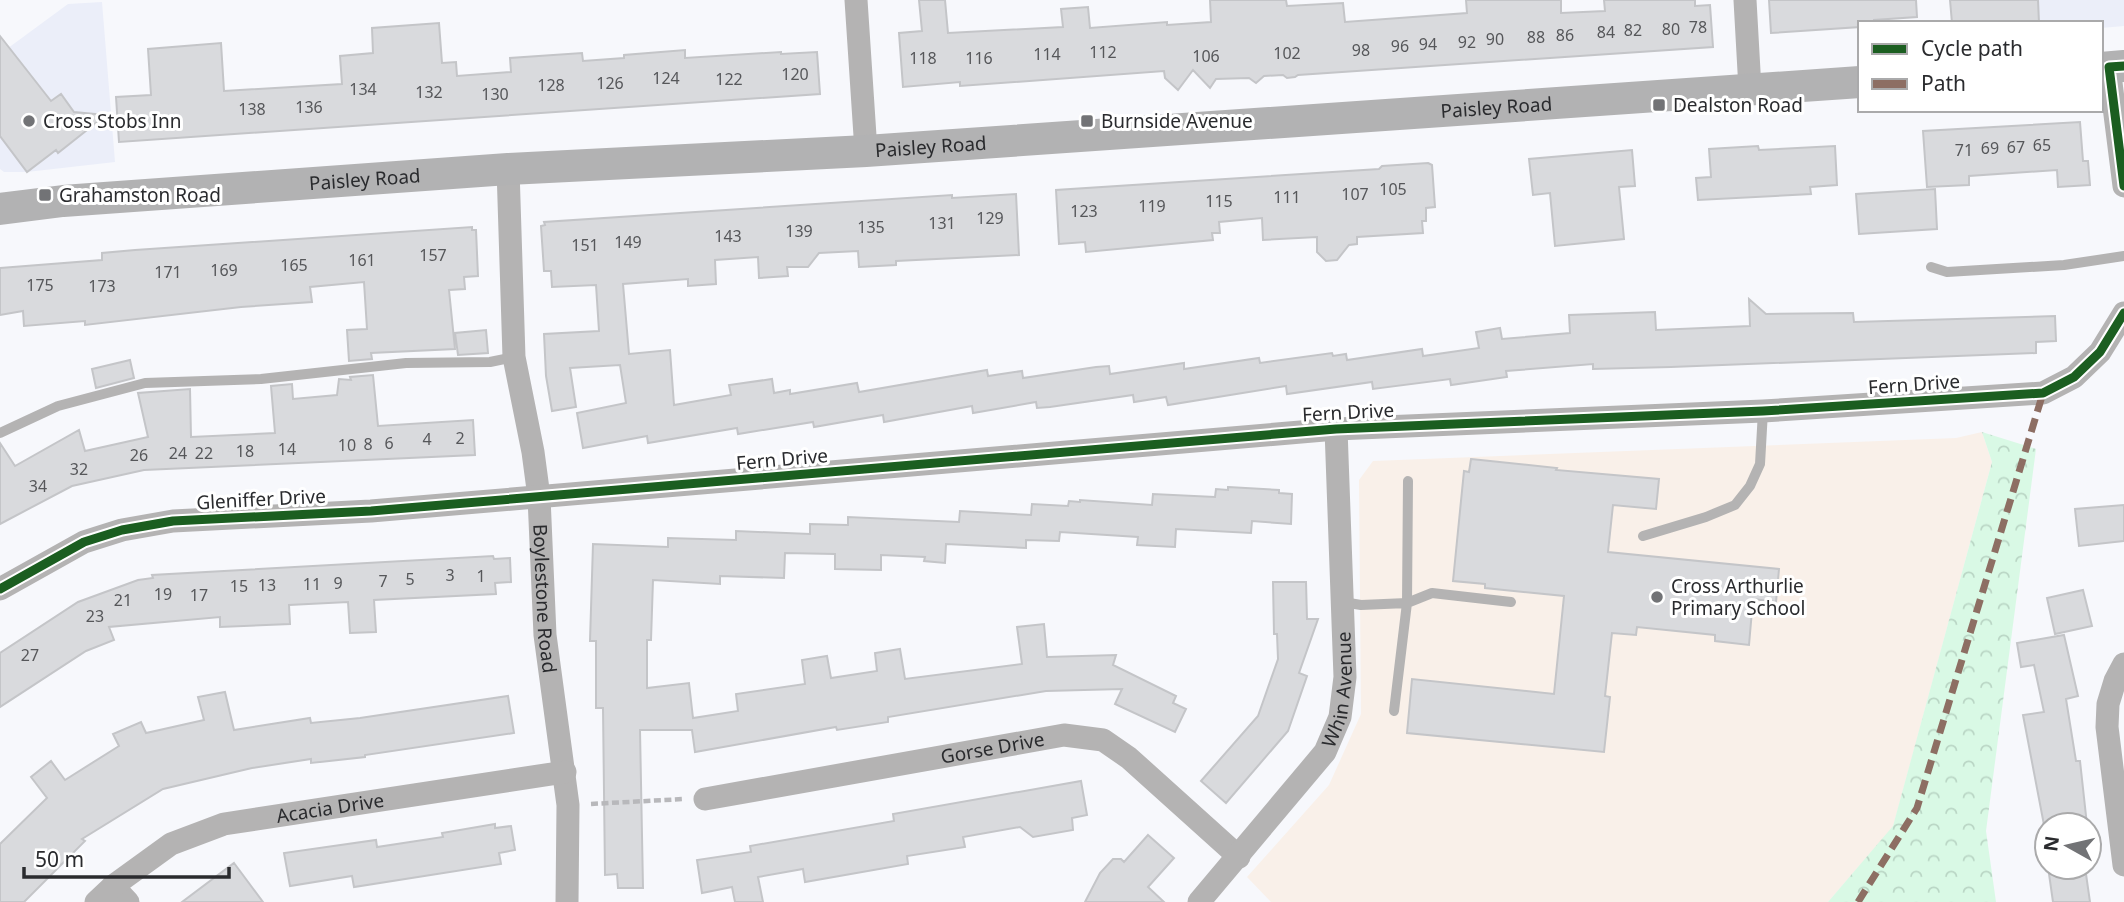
<svg xmlns="http://www.w3.org/2000/svg" width="2124" height="902" viewBox="0 0 2124 902" font-family="'Noto Sans',sans-serif">
  <defs>
    <pattern id="forest-crowns" width="20" height="18" patternUnits="userSpaceOnUse" patternTransform="scale(1.75)"><rect width="20" height="18" fill="#d9f9e5"/><path d="M2 6a3 3 0 1 1 6 0M12 15a3 3 0 1 1 6 0" fill="none" stroke="#bad6c5"/></pattern>
  </defs>
  <rect width="100%" height="100%" fill="#f7f8fc"/>
  <path fill="#ebeef9" d="M1950,0H2124V26L2101,28V23H1952Z
    M102,2L115,162L27,172H4L0,169V54L68,4Z"/>
  <path fill="#f9f0e9" d="M1982,432L1992,462L1893,827L1828,902H1271L1247,877L1329,785L1361,714L1359,480L1373,461L1956,438Z"/>
  <path fill="url(#forest-crowns)" d="M1982,432L2036,449L1986,831L1996,902H1828L1893,826L1992,462Z"/>
  <path fill="#d9dadd" stroke="#c4c5c8" stroke-width="2" d="M919,0H945L948,33L1063,27L1061,9L1088,7L1090,28L1167,22V25L1211,22L1210,0H1286L1287,6L1343,3L1345,22L1467,13L1466,0H1561V13L1605,11L1604,0H1695V6L1710,5L1713,47L1298,75L1295,77L1287,78L1283,75L1264,76L1256,83L1249,78L1216,79L1210,88L1193,70L1178,90L1165,78L1164,71L960,86V82L903,87L899,33L922,31Z
    M1769,0H1916L1917,17L1874,20V23H1860V27L1771,33Z
    M1950,0H2038L2039,23H1952Z
    M439,23L442,63L456,62L457,76L511,72L510,58L582,53L583,61L624,58V55L685,50V58L781,52V54L817,52L820,94L119,142L116,97L151,95L148,49L221,43L224,91L342,84L340,56L373,53L372,28Z
    M0,36L51,101L61,94L74,112L106,115L58,153L56,150L27,172L0,136Z
    M2080,122L2083,161H2088L2090,185L2058,187L2057,170L1969,176V185L1927,187L1923,131Z
    M1758,146L1759,150L1835,146L1837,185L1810,187L1811,194L1698,200L1696,178L1711,177L1709,149Z
    M1632,150L1635,186L1619,187L1624,239L1555,246L1550,193L1533,195L1529,159Z
    M1428,163L1432,165L1435,207L1426,208V221H1422L1423,233L1357,237V244L1349,245L1337,260L1326,261L1317,252V237L1263,240L1262,218L1219,222L1220,233H1212L1213,240L1086,252L1085,242L1059,244L1056,190L1379,169L1382,166Z
    M1935,189L1937,229L1859,234L1856,194Z
    M1016,194L1019,255L896,261V265L859,267L858,251L819,253L808,267H787L788,276L759,278L758,257L715,260L716,284L688,286V279L623,284L629,354L670,350L674,405L731,395L729,385L772,379L774,393L790,390V394L857,383L859,392L987,370L988,376L1022,371L1023,378L1096,367L1109,366L1110,374L1184,363V369L1259,358L1260,363L1332,353L1333,356L1346,354L1347,360L1422,349L1423,356L1479,348L1476,332L1500,328L1502,339L1570,333L1569,315L1655,312L1656,330L1750,326L1749,299L1766,314L1853,313L1854,322L2055,316L2056,341L2036,342V353L1671,367L1593,369V364L1506,371L1507,377L1451,385L1450,379L1373,389L1372,382L1287,394L1286,386L1168,405L1166,397L1134,402L1133,395L1050,407L1037,408L1036,402L973,413L972,406L884,422L883,415L814,427L813,422L738,434L737,428L648,443L647,436L583,448L577,413L626,403L620,365L570,368L576,407L552,411L546,376L544,334L599,331L596,285L552,287L551,271H544L541,226L545,225L544,222L952,195V198Z
    M472,227V230H476L478,276L464,277L465,289L449,290L455,349L371,353L372,359L349,361L347,330L367,329L364,282L310,287L312,302L241,307L85,325V321L24,326L23,311L0,315V268L102,260V253L135,250Z
    M486,330L488,353L458,355L455,333Z
    M130,360L134,378L96,388L92,369Z
    M373,375L378,426L473,420L475,455L144,470L72,486L0,524V443L15,466L79,430L85,451L148,437L138,393L190,389L191,437L275,433L271,386L292,384L293,399L337,395L339,379L351,380L350,377Z
    M1471,459L1557,468L1556,470L1659,479L1656,509L1613,505L1608,552L1779,569L1776,602L1753,599L1749,645L1715,641V635L1637,627L1636,635L1612,633L1605,696L1610,697L1604,752L1407,733L1412,679L1554,694L1564,596L1485,588V584L1453,581L1464,471L1469,472Z
    M1228,487L1279,490V493L1292,494L1291,524L1252,521L1251,533L1176,529L1175,547L1137,545L1138,537L1060,532L1059,541L1026,540V548L946,544L945,563L924,561L925,557L881,555V570L835,569V554L785,553L784,578L720,576V584L653,580L651,640H647V688L689,683L693,718L738,711L736,694L805,684L802,660L827,656L831,678L877,671L875,653L900,649L905,679L1022,664L1017,627L1044,624L1047,657L1116,655L1113,665L1176,696L1173,703L1186,709L1175,732L1115,704L1122,689L1046,691L888,717V722L837,730L836,727L695,752L692,730H640L643,888H618L617,874L605,875L603,708H596V641H590L593,544L668,547V538L736,540V531L810,534V524L848,525V517L959,522L960,511L1031,515L1032,504L1068,506L1069,501L1080,502V500L1152,505L1153,494L1215,497L1216,489L1228,490Z
    M2124,505V541L2079,546L2075,509Z
    M493,556L494,559L510,558L511,582L495,583L496,594L374,600L376,632L350,633L348,602L289,605L290,624L220,627V617L109,627L114,640L86,651L0,707V653L78,602L138,580L153,578L152,575Z
    M1273,582H1306L1307,619H1318L1299,673L1307,676L1288,731L1226,803L1201,781L1258,716L1278,659L1277,634H1274Z
    M2083,590L2092,626L2055,634L2047,598Z
    M2064,635L2078,696L2066,699L2076,761H2080L2087,825H2044L2023,715L2044,712L2034,665L2021,667L2017,643Z
    M225,692L234,730L310,718L311,723L360,718L508,696L514,733L365,755V757L311,763V759L252,768L163,789L82,839L85,841L24,902H0V844L47,798L31,777L51,761L65,780L119,746L113,734L141,722L146,733L204,720L198,697Z
    M1081,781L1087,815L1072,818L1073,830L1033,837L1020,827L963,837L965,847L907,856L908,864L805,882L803,869L758,877L763,902H735L732,887L702,893L697,860L751,852L750,846L894,821L893,814Z
    M495,824V828L511,826L515,850L499,853L501,864L354,887L352,876L290,886L284,853L376,840L377,847L443,837L442,833Z
    M1148,835L1174,858L1148,887L1164,902H1085L1100,873L1113,859H1121L1124,862Z
    M234,863L263,902H182Z
    M2048,867H2085L2090,902H2053Z"/>
  <g fill="none" stroke-linecap="round" stroke-linejoin="round">
    <path stroke="#b8b8bb" stroke-width="4.5" stroke-dasharray="7 3.5" stroke-linecap="butt" d="M591,804L683,799"/>
    <path stroke="#b4b3b3" stroke-width="10" d="M1931,267L1947,272L2064,265L2124,256
      M0,433L58,406L145,383L261,379L406,363L490,362L514,357
      M1643,536L1706,517L1735,505L1750,486L1760,464L1763,411
      M1343,602L1361,605L1407,603L1432,593L1511,602
      M1394,711L1407,603L1408,481"/>
    <g stroke="#b4b3b3" stroke-width="23">
      <path d="M856,0L866,151"/>
      <path d="M1745,0L1750,89"/>
      <path d="M2109,67L2124,186"/>
      <path id="s1" d="M508,169L514,357L533,452L539,497L545,635L568,805L567,902"/>
      <path d="M0,589L84,542L122,530L173,521L371,511L1336,429L1763,411L2043,393L2074,377L2100,352L2124,313"/>
      <path d="M2124,664L2115,681L2108,704L2107,727L2124,865"/>
      <path id="s2" d="M705,799L1064,735L1103,740L1129,758L1239,857"/>
      <path d="M113,886L128,902"/>
      <path id="s3" d="M96,902L113,886L171,844L224,824L565,772"/>
      <path id="s4" d="M1199,902L1325,752L1340,717L1345,677L1336,429"/>
    </g>
    <g stroke="#b2b2b3" stroke-width="32">
      <path d="M2101,68L2124,66"/>
      <path id="s5" d="M0,209L63,201L508,169L866,151L1860,82"/>
    </g>
    <path stroke="#8d6e63" stroke-width="7" stroke-dasharray="14 7" stroke-linecap="butt" d="M1858,902L1917,808L2043,393"/>
    <defs>
      <path id="cycleway" d="M2124,66L2109,67L2124,186
        M0,589L84,542L122,530L173,521L371,511L1336,429L1763,411L2043,393L2074,377L2100,352L2124,313"/>
    </defs>
    <use href="#cycleway" stroke="#fff" stroke-width="13"/>
    <use href="#cycleway" stroke="#1b5e20" stroke-width="9"/>
  </g>
  <g fill="#727376" stroke="#fff" stroke-width="2.5">
    <rect x="1652" y="98" width="14" height="14" rx="3.5"/>
    <circle cx="29" cy="121" r="7"/>
    <rect x="1080" y="114" width="14" height="14" rx="3.5"/>
    <rect x="38" y="188" width="14" height="14" rx="3.5"/>
    <circle cx="1657" cy="597" r="7"/>
  </g>
  <g text-anchor="middle" stroke-width="6" stroke-linejoin="round" paint-order="stroke">
    <g font-size="16" fill="#56575a">
      <text x="1698" y="33">78</text>
      <text x="1671" y="35">80</text>
      <text x="1633" y="36">82</text>
      <text x="1606" y="38">84</text>
      <text x="1565" y="41">86</text>
      <text x="1536" y="43">88</text>
      <text x="1495" y="45">90</text>
      <text x="1467" y="48">92</text>
      <text x="1428" y="50">94</text>
      <text x="1400" y="52">96</text>
      <text x="1361" y="56">98</text>
      <text x="1103" y="58">112</text>
      <text x="1287" y="59">102</text>
      <text x="1047" y="60">114</text>
      <text x="1206" y="62">106</text>
      <text x="923" y="64">118</text>
      <text x="979" y="64">116</text>
      <text x="795" y="80">120</text>
      <text x="666" y="84">124</text>
      <text x="729" y="85">122</text>
      <text x="610" y="89">126</text>
      <text x="551" y="91">128</text>
      <text x="363" y="95">134</text>
      <text x="429" y="98">132</text>
      <text x="495" y="100">130</text>
      <text x="309" y="113">136</text>
      <text x="252" y="115">138</text>
      <text x="2042" y="151">65</text>
      <text x="2016" y="153">67</text>
      <text x="1990" y="154">69</text>
      <text x="1964" y="156">71</text>
      <text x="1393" y="195">105</text>
      <text x="1355" y="200">107</text>
      <text x="1287" y="203">111</text>
      <text x="1219" y="207">115</text>
      <text x="1152" y="212">119</text>
      <text x="1084" y="217">123</text>
      <text x="990" y="224">129</text>
      <text x="942" y="229">131</text>
      <text x="871" y="233">135</text>
      <text x="799" y="237">139</text>
      <text x="728" y="242">143</text>
      <text x="628" y="248">149</text>
      <text x="585" y="251">151</text>
      <text x="433" y="261">157</text>
      <text x="362" y="266">161</text>
      <text x="294" y="271">165</text>
      <text x="224" y="276">169</text>
      <text x="168" y="278">171</text>
      <text x="40" y="291">175</text>
      <text x="102" y="292">173</text>
      <text x="460" y="444">2</text>
      <text x="427" y="445">4</text>
      <text x="389" y="449">6</text>
      <text x="368" y="450">8</text>
      <text x="347" y="451">10</text>
      <text x="287" y="455">14</text>
      <text x="245" y="457">18</text>
      <text x="178" y="459">24</text>
      <text x="204" y="459">22</text>
      <text x="139" y="461">26</text>
      <text x="79" y="475">32</text>
      <text x="38" y="492">34</text>
      <text x="450" y="581">3</text>
      <text x="481" y="582">1</text>
      <text x="410" y="585">5</text>
      <text x="383" y="587">7</text>
      <text x="338" y="589">9</text>
      <text x="312" y="590">11</text>
      <text x="267" y="591">13</text>
      <text x="239" y="592">15</text>
      <text x="163" y="600">19</text>
      <text x="199" y="601">17</text>
      <text x="123" y="606">21</text>
      <text x="95" y="622">23</text>
      <text x="30" y="661">27</text>
    </g>
    <g font-size="19" fill="#2a2b2e" stroke="#fff" text-anchor="start">
      <text x="1673" y="112">Dealston Road</text>
      <text x="43" y="128">Cross Stobs Inn</text>
      <text x="1101" y="128">Burnside Avenue</text>
      <text x="59" y="202">Grahamston Road</text>
      <text x="1671" y="593">Cross Arthurlie<tspan x="1671" dy="22">Primary School</tspan></text>
    </g>
    <g font-size="19" fill="#2a2b2e" stroke="#fff">
      <text dy="7" stroke="none"><textPath href="#s5" startOffset="1500">Paisley Road</textPath></text>
      <text dy="7" stroke="none"><textPath href="#s5" startOffset="933">Paisley Road</textPath></text>
      <text dy="7" stroke="none"><textPath href="#s5" startOffset="366">Paisley Road</textPath></text>
      <text transform="translate(1914 384) rotate(-4)" y="7">Fern Drive</text>
      <text transform="translate(1348 412) rotate(-3)" y="7">Fern Drive</text>
      <text transform="translate(782 459) rotate(-5)" y="7">Fern Drive</text>
      <text transform="translate(261 499) rotate(-3)" y="7">Gleniffer Drive</text>
      <text dy="7" stroke="none"><textPath href="#s1" startOffset="432">Boylestone Road</textPath></text>
      <text dy="7" stroke="none"><textPath href="#s4" startOffset="261">Whin Avenue</textPath></text>
      <text dy="7" stroke="none"><textPath href="#s2" startOffset="292">Gorse Drive</textPath></text>
      <text dy="7" stroke="none"><textPath href="#s3" startOffset="259">Acacia Drive</textPath></text>
    </g>
  </g>
  <rect x="1858" y="21" width="245" height="91" fill="#ffffff" stroke="#aaaaab" stroke-width="2"/>
  <rect x="1872" y="44" width="35" height="10" fill="#1b5e20" stroke="#aaaaab" stroke-width="2"/>
  <text x="1921" y="56" font-size="21" fill="#2a2b2e">Cycle path</text>
  <rect x="1872" y="79" width="35" height="10" fill="#8d6e63" stroke="#aaaaab" stroke-width="2"/>
  <text x="1921" y="91" font-size="21" fill="#2a2b2e">Path</text>
  <g transform="translate(2068 846) rotate(278)"><circle r="33" fill="#ffffff" stroke="#aaaaab" stroke-width="2"/>
  <path d="M0-5L12 26L0 18L-12 26Z" fill="#727376"/>
  <text y="-10" font-size="19" font-weight="bold" text-anchor="middle" fill="#2a2b2e">N</text>
  </g>
  <path d="M24 867v10h205v-10" fill="none" stroke="#2a2b2e" stroke-width="3.5"/>
  <text x="35" y="867" font-size="21" fill="#2a2b2e" stroke="#ffffff" stroke-width="5" paint-order="stroke">50 m</text>
</svg>
